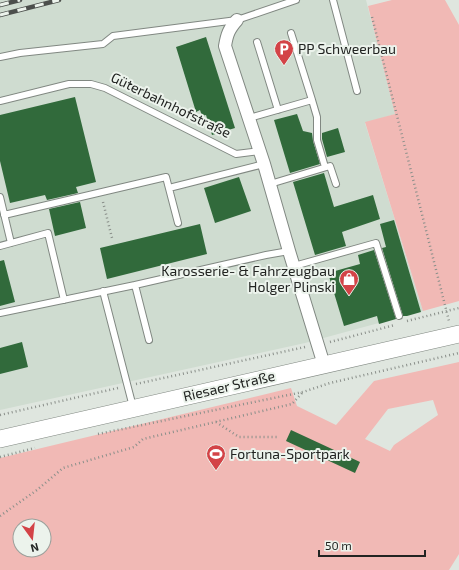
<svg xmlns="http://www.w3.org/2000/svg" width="459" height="570" viewBox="0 0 459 570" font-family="'Exo 2',sans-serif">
  <rect width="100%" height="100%" fill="#dfe6df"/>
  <path fill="#cfdcd0" d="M0,0H366L395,114L365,123L423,311L305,343L0,410Z"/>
  <path fill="#f1b9b5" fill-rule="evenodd" d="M392,0H445L459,25V301L423,311L365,122L395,114L368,6Z
    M459,362V554L449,570H0V458L291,388L297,406L336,425L374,381ZM433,400L438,415L394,445L390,451L365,439L388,409ZM20,526H44V550H20Z"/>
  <path fill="#316a3b" d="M206,37L235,128L212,135L206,115L202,116L200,110L196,112L176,47Z
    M75,97L96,182L76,187L78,193L47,200L45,195L10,203L0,161V115Z
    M297,114L303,131L312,133L313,141L320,164L290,173L274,120Z
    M338,128L345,152L327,157L322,139V133Z
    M324,173L334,207L373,195L380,219L342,232L346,246L315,255L293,182Z
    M239,177L251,211L215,223L204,188Z
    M80,202L86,228L55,236L49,209Z
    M394,220L421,312L407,316H403L382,248L386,247L380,224Z
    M200,224L207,254L107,279L100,248Z
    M374,250L396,319L379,324L377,316L344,326L328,273L360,264L358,255Z
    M4,260L15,302L0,306V261Z
    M22,342L28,367L0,374V348Z
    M291,430L360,462L355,473L286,441Z"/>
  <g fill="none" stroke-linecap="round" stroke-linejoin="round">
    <defs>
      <path id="lane" d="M333,0L357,91
        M257,42L278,110
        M0,57L20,53L103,44L113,36L237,20L296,0
        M312,100L317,117V140L325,167
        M0,101L69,84H91L105,88L236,154L260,151
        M249,118L312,100L291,33
        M270,184L330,166L336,184
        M169,188L264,164
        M0,197L11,243
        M4,215L166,177L178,223
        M0,246L48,233L64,300
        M294,266L376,243L399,316
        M135,285L149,340
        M103,291L133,407
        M0,313L135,285L266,255L289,251"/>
      <path id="street" d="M237,20C229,29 227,34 225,46L264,164L289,251L324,365"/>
      <path id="secondary" d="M0,439L459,334"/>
    </defs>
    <use href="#lane" stroke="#818882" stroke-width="8"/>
    <use href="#street" stroke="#818882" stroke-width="14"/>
    <use href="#secondary" stroke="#818882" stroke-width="18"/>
    <path stroke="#8a8f8a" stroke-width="2.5" stroke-dasharray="1 3" stroke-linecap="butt" d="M372,17L449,321
      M103,202L112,238
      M407,321L459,308
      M330,342L395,325
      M136,384L305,347
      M0,415L118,388
      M216,422L239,437H279
      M98,434L303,392L330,383L459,353
      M0,457L35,448
      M0,516L37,490L63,468L134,447L143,439L292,404L302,393"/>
    <use href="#lane" stroke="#fff" stroke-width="6"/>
    <use href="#street" stroke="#fff" stroke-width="12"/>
    <use href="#secondary" stroke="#fff" stroke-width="17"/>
    <defs>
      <path id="rail" d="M0,5L20,0
        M0,15L59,0"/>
    </defs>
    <use href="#rail" stroke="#4c4f4c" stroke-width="4.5"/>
    <use href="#rail" stroke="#ecf3ec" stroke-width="3" stroke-dasharray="9" stroke-linecap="butt"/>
  </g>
  <defs>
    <symbol id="parking-pin" viewBox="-11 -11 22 30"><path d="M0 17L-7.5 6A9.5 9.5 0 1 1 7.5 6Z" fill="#d34347" stroke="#ecf3ec"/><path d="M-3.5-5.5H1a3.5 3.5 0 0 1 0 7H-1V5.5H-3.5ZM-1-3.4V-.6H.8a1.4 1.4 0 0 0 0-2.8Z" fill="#fff"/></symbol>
    <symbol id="shop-pin" viewBox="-11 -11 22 30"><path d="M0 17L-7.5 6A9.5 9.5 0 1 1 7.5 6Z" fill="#d34347" stroke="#ecf3ec"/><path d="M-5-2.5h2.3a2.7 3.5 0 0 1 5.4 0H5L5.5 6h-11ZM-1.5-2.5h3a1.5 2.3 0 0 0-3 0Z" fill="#fff"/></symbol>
    <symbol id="stadium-pin" viewBox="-11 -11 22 30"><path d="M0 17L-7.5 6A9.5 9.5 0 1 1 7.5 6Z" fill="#d34347" stroke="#ecf3ec"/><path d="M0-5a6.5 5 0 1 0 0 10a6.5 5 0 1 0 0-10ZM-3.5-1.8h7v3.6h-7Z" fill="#fff"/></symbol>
  </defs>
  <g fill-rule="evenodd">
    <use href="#parking-pin" x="273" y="38" width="22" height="30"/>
    <use href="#shop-pin" x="338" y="268" width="22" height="30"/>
    <use href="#stadium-pin" x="205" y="443" width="22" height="30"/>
  </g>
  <g text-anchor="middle" stroke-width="4" stroke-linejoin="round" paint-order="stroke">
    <g font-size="14" fill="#222422" stroke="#ecf3ec" text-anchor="start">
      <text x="298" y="54">PP Schweerbau</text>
      <text x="335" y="276" text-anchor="end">Karosserie- &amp; Fahrzeugbau<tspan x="335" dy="16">Holger Plinski</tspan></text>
      <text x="230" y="459">Fortuna-Sportpark</text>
    </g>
    <g font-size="14" fill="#222422" stroke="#ecf3ec">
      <text transform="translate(171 105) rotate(26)" y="5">Güterbahnhofstraße</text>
      <text transform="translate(229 386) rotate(-13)" y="5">Riesaer Straße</text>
    </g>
  </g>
  <g transform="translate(32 538) rotate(165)"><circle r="19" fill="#ecf3ec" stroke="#9ba09b"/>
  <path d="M0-3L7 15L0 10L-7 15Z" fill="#d34347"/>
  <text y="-6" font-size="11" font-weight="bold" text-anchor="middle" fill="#222422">N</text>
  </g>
  <path d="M319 550v6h106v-6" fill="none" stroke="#222422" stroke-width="2"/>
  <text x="325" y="550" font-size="12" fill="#222422" stroke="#ecf3ec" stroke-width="3" paint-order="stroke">50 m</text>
</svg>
